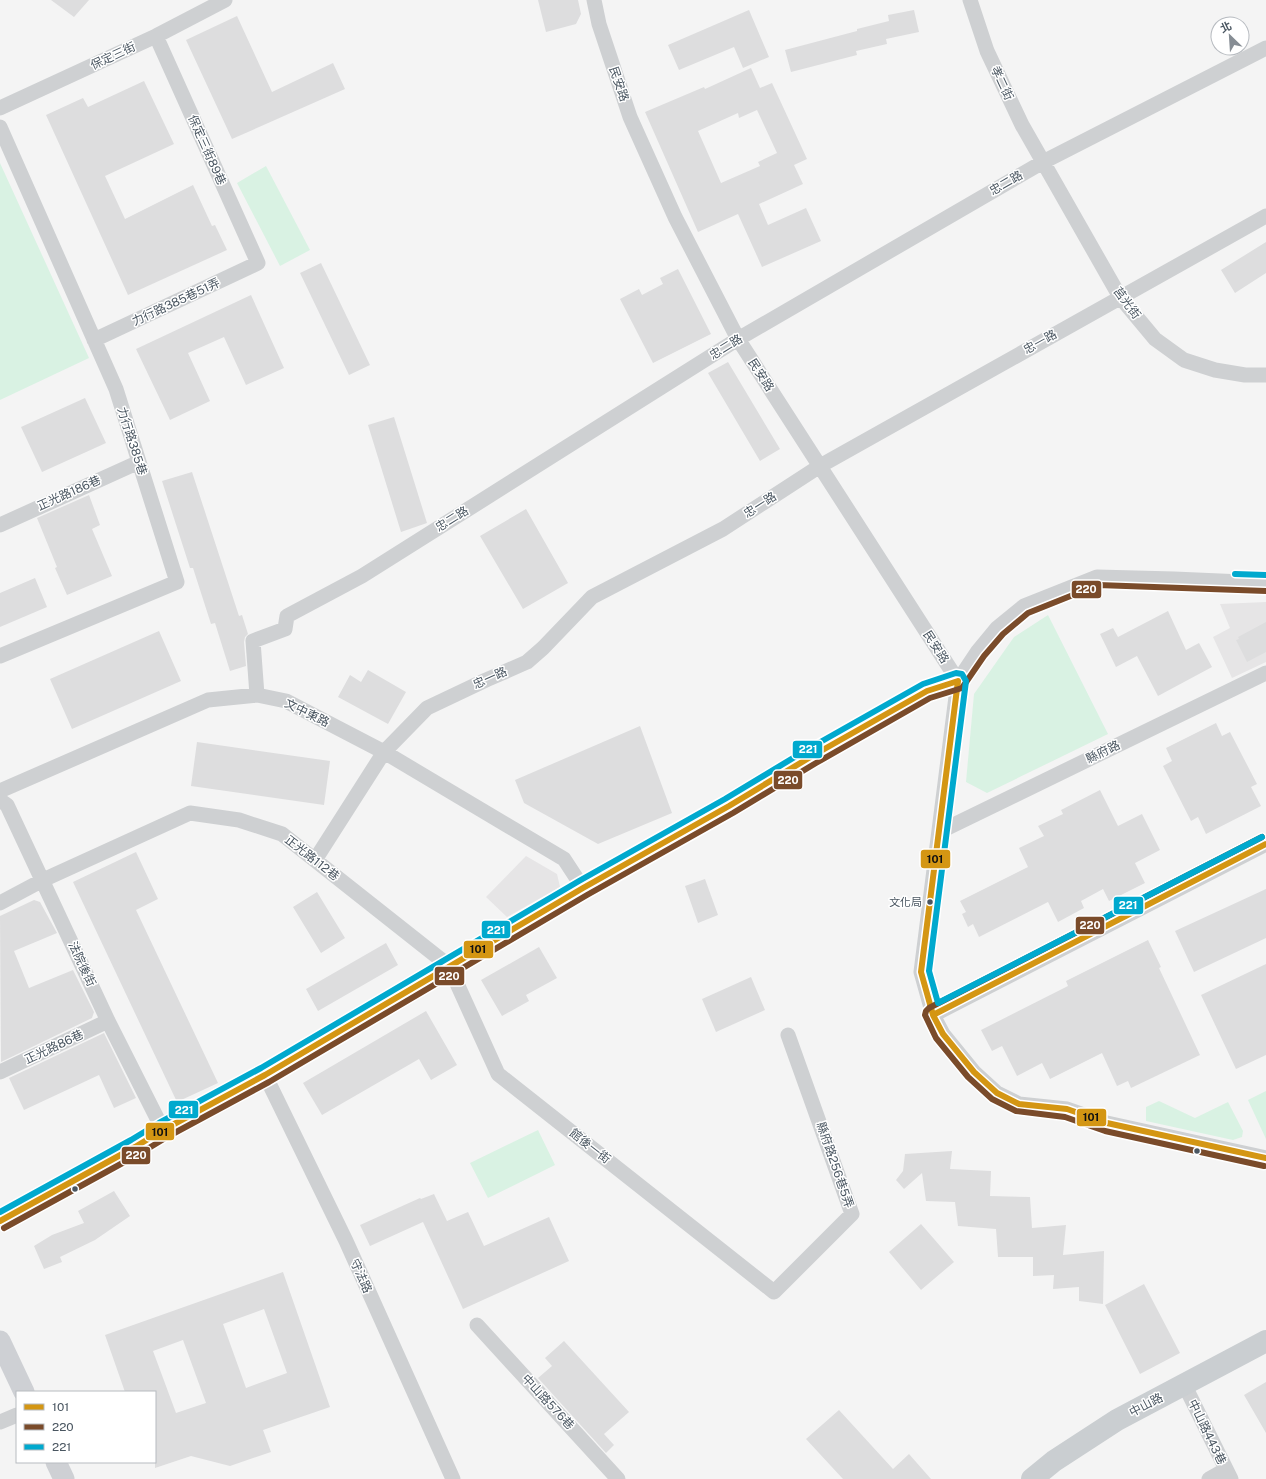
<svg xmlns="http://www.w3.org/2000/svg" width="1266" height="1479" viewBox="0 0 1266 1479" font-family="'Public Sans','Noto Sans TC',sans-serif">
  <rect width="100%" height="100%" fill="#f4f4f4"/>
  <path fill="#e6e5e6" d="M1266,602V662L1232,678L1213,637L1230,628L1220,604Z
    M526,856L557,874L560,887L507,917L486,897Z"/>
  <path fill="#d9f2e3" d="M0,163L89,358L0,400Z
    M266,166L310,250L280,266L237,183Z
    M1048,615L1108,734L987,793L966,782L974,694L1014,637Z
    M1266,1091V1139L1248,1100Z
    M1159,1101L1195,1118L1228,1102L1243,1131L1242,1137L1233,1140L1146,1121V1107Z
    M538,1130L555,1165L488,1198L470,1163Z"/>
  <path fill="#ddddde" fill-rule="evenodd" d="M51,0H89L74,17Z
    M538,0H578L581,14L576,24L546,32Z
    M749,10L769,57L743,68L734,47L679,70L668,45Z
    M914,10L919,32L886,39L887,44L856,51L857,55L791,72L785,50L857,31V29L889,21L888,15Z
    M237,16L272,92L333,63L345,89L232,139L186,40Z
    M751,68L760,88L772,83L807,159L794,165L803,184L759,204L768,225L806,208L821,241L762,267L738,214L698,232L645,112L704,87L705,89ZM757,110L777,153L758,162L760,166L721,183L698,131L738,113L739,118Z
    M144,81L174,144L105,176L125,219L193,185L212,226L215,225L227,250L128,295L46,115L83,98L88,107Z
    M1266,242V273L1235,293L1221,270Z
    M321,263L370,365L349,375L300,273Z
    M678,269L711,334L653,363L620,299L639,289L642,295L663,284L660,278Z
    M251,295L284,368L246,385L224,337L188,353L210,401L170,420L136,349Z
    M728,362L780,449L760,461L708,373Z
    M85,398L106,443L42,472L21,427Z
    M394,417L427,523L401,532L368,425Z
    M192,472L239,616L242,615L248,634L245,637L244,642L246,666L230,671L215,623L211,624L193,568H190L162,481Z
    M89,495L100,525L92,529L112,576L67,595L55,568L57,567L37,518Z
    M526,509L568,583L523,609L480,536Z
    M35,578L47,607L0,627V593Z
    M1168,611L1186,650L1199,643L1212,667L1158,696L1137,656L1116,667L1100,634L1113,628L1118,637Z
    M1266,622V652L1247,662L1236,640L1239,639L1238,637Z
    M159,631L181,681L72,729L50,679Z
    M368,670L406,692L388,724L338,697L350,675L361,682Z
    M1216,723L1222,736L1230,732L1257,784L1251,787L1261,806L1206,834L1198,817L1191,821L1163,766L1172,761L1166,748Z
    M640,726L672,813L598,844L524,803L515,780Z
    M197,742L330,761L324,805L191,786Z
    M1100,790L1118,826L1142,814L1160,850L1135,863L1145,883L1109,901L1103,889L1081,901L1084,908L1058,922L1048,902L979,937L973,924L968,927L962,914L966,912L960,901L1028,867L1019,848L1044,836L1038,826L1063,814L1061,810Z
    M136,852L158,899L136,910L218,1083L177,1102L73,882Z
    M705,879L718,915L698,923L685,886Z
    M1266,889V938L1194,972L1175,931Z
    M317,892L345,938L321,953L293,907Z
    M34,900L40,902L57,933L14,951L29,988L73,970L94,1012L92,1018L1,1062L0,916Z
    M1148,940L1161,967L1159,968L1200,1055L1131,1088L1128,1081L1117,1086L1102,1053L1050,1079L1042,1063L1017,1076L1002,1046L992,1051L981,1030L1068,986L1066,981Z
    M386,943L398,965L318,1011L306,989Z
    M539,947L557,978L526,995L529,1001L502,1016L481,980Z
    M1266,964V1055L1236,1069L1201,995Z
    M751,977L765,1010L716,1032L702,999Z
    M426,1011L457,1065L431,1080L419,1059L322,1115L303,1083Z
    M104,1033L136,1098L114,1108L99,1075L24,1110L9,1078Z
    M952,1151L950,1169L991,1171L990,1196L1030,1197L1032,1228L1066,1225L1063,1255L1104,1251L1103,1304L1079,1301V1287L1053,1289L1054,1275L1033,1276V1257H998L996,1229L958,1226L955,1202L926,1201L922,1173L904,1189L896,1180L903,1171L905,1154Z
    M114,1191L130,1216L95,1240L60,1257L62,1262L44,1269L34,1246L52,1235L84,1223L78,1211Z
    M434,1194L447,1221L468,1212L484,1246L549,1217L569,1261L463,1309L423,1222L370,1246L360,1225L420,1198L421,1199Z
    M921,1224L954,1262L921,1290L889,1252Z
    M283,1272L330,1407L263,1430L271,1452L230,1466L191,1456L155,1468V1392H125L105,1335ZM264,1309L287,1373L246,1388L223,1324ZM183,1340L206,1403L176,1413L153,1351Z
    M1144,1284L1180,1353L1140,1374L1105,1305Z
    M564,1341L629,1412L604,1434L614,1445L606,1453L538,1378L552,1366L545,1358Z
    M1266,1382V1433L1244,1395Z
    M839,1410L893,1469L909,1454L931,1479H843L806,1439Z"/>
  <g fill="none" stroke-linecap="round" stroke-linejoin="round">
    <path stroke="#ced0d2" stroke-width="15" d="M594,0L599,24L630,117L675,217L738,339L958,681
      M970,0L987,51L1022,125L1120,297L1155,339L1184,360L1215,370L1245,375H1266
      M0,108L156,36L225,0
      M0,127L116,389L177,582L0,656
      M94,340L258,263L156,36
      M0,525L139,462
      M1266,583L1174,579L1097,577L1024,606L997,628L978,651L958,681L921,972L933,1015L943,1034L974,1072L997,1093L1019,1104L1067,1109L1107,1123L1266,1158
      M257,695L253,641L285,629L287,616L362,576L738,339L1043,162L1266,48
      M0,791L208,700L257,695L286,701L384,752L510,827L564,859L583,888
      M0,800L7,805L108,1021L163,1130
      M939,832L1266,673
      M315,860L384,752L427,708L486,680L527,662L543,648L592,597L723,529L820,466L1266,216
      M0,903L43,880L190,813L239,820L282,834L449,966L498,1074L774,1292L852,1214L788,1035
      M933,1015L1266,844
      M0,1072L108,1021
      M265,1075L346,1241L453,1479
      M0,1221L135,1147L163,1130L265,1075L583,888L729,806L812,756L927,691L958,681
      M477,1325L618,1479
      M1184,1384L1231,1479
      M0,1422L17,1415
      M1209,1479L1225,1470"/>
    <path stroke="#ced0d4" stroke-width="21" d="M0,1341L24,1392
      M56,1462L64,1479"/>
    <path stroke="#caced1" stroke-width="22" d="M1032,1479L1054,1461L1117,1420L1266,1341"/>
    <defs>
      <path id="bus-1" d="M958,681L921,972L933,1015L943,1034L974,1072L997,1093L1019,1104L1067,1109L1107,1123L1266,1158
        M933,1015L1266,844
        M0,1221L135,1147L163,1130L265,1075L583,888L729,806L812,756L927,691L958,681"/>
      <path id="bus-2" d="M1262,837L929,1008L926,1011L925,1015L936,1038L968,1077L992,1099L1016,1111L1065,1117L1105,1131L1264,1166
        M4,1228L139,1154L167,1137L269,1082L587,895L733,813L816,763L930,698L962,688L984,656L1003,634L1028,613L1098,585L1266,591"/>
      <path id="bus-3" d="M1235,574L1266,575
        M0,1212L131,1140L159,1123L261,1068L579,881L725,799L808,749L923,684L956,673L962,674L966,681L929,971L938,1003L1262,837"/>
    </defs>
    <use href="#bus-1" stroke="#fff" stroke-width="9"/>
    <use href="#bus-2" stroke="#fff" stroke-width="9"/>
    <use href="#bus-3" stroke="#fff" stroke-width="9"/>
    <use href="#bus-1" stroke="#d49613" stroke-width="6"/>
    <use href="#bus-2" stroke="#7a4b2a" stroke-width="6"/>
    <use href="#bus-3" stroke="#00a9ce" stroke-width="6"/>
  </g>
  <g fill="#4a5661" stroke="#fff" stroke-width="1.5">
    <circle cx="930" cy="902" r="3.5"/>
    <circle cx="1197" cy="1151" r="3.5"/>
    <circle cx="75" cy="1189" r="3.5"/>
  </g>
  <g text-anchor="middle" stroke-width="3" stroke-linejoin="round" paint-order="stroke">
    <g font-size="11" fill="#4a5661" stroke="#fff" text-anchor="end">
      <text x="922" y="906">文化局</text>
    </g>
    <g font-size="12" fill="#4a5661" stroke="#fff">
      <text transform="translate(113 56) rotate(-25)" y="4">保定三街</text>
      <text transform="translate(1002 83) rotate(65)" y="4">孝二街</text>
      <text transform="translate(619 84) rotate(71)" y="4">民安路</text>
      <text transform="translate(207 150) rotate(66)" y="4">保定三街89巷</text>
      <text transform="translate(1006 183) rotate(-30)" y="4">忠二路</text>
      <text transform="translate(176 302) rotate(-25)" y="4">力行路385巷51弄</text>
      <text transform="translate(1127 303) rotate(53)" y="4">莒光街</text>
      <text transform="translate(1040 342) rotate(-29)" y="4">忠一路</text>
      <text transform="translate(726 347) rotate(-32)" y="4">忠二路</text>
      <text transform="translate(761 375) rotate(57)" y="4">民安路</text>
      <text transform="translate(132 441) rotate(72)" y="4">力行路385巷</text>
      <text transform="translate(69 493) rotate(-24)" y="4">正光路186巷</text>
      <text transform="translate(760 505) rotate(-33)" y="4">忠一路</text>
      <text transform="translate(452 519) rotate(-32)" y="4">忠二路</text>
      <text transform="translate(936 647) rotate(57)" y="4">民安路</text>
      <text transform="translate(490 678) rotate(-24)" y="4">忠一路</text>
      <text transform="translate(307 713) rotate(26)" y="4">文中東路</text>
      <text transform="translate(1103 752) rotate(-26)" y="4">縣府路</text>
      <text transform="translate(312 858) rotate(38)" y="4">正光路112巷</text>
      <text transform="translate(82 964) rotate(65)" y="4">法院後街</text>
      <text transform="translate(54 1047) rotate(-25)" y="4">正光路86巷</text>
      <text transform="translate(590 1146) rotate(38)" y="4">館後一街</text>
      <text transform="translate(835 1165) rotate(71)" y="4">縣府路256巷5弄</text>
      <text transform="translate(361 1276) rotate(66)" y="4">守法路</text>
      <text transform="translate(548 1402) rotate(47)" y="4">中山路576巷</text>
      <text transform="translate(1146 1405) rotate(-28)" y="4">中山路</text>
      <text transform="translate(1207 1432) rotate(64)" y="4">中山路443巷</text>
    </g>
  </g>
  <g stroke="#fff" stroke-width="1.5">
    <rect x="1071" y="580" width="31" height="19" rx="4" fill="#7a4b2a"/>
    <rect x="792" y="740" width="31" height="19" rx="4" fill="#00a9ce"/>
    <rect x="773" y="770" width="30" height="20" rx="4" fill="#7a4b2a"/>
    <rect x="920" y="849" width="31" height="20" rx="4" fill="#d49613"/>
    <rect x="1113" y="896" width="31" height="19" rx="4" fill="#00a9ce"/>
    <rect x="1075" y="916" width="30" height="19" rx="4" fill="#7a4b2a"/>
    <rect x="481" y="920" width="30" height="19" rx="4" fill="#00a9ce"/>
    <rect x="463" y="940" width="31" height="19" rx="4" fill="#d49613"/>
    <rect x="434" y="966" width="31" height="20" rx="4" fill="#7a4b2a"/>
    <rect x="168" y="1100" width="31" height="19" rx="4" fill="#00a9ce"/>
    <rect x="1076" y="1108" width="31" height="19" rx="4" fill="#d49613"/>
    <rect x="145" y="1122" width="30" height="19" rx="4" fill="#d49613"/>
    <rect x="121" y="1146" width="30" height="19" rx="4" fill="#7a4b2a"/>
  </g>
  <g font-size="11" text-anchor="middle" font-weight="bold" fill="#fff">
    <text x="1086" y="593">220</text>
    <text x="808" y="753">221</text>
    <text x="788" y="784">220</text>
    <text x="1128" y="909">221</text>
    <text x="1090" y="929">220</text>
    <text x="496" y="934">221</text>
    <text x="449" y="980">220</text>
    <text x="184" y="1114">221</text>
    <text x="136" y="1159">220</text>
  </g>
  <g font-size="11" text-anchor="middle" font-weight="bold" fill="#111">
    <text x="935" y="863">101</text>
    <text x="478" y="953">101</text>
    <text x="1091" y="1121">101</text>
    <text x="160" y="1136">101</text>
  </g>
  <rect x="16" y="1391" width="140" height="72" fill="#ffffff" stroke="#b7bbc0"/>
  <rect x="24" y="1404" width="20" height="6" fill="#d49613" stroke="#b7bbc0"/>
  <text x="52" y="1411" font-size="12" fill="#4a5661">101</text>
  <rect x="24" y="1424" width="20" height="6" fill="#7a4b2a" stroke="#b7bbc0"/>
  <text x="52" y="1431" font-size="12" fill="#4a5661">220</text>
  <rect x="24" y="1444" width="20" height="6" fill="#00a9ce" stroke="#b7bbc0"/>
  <text x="52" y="1451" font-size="12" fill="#4a5661">221</text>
  <g transform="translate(1230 36) rotate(335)"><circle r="19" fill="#ffffff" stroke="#b7bbc0"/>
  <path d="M0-3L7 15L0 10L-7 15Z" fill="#868d94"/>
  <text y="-6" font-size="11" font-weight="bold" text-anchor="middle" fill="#4a5661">北</text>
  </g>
</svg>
